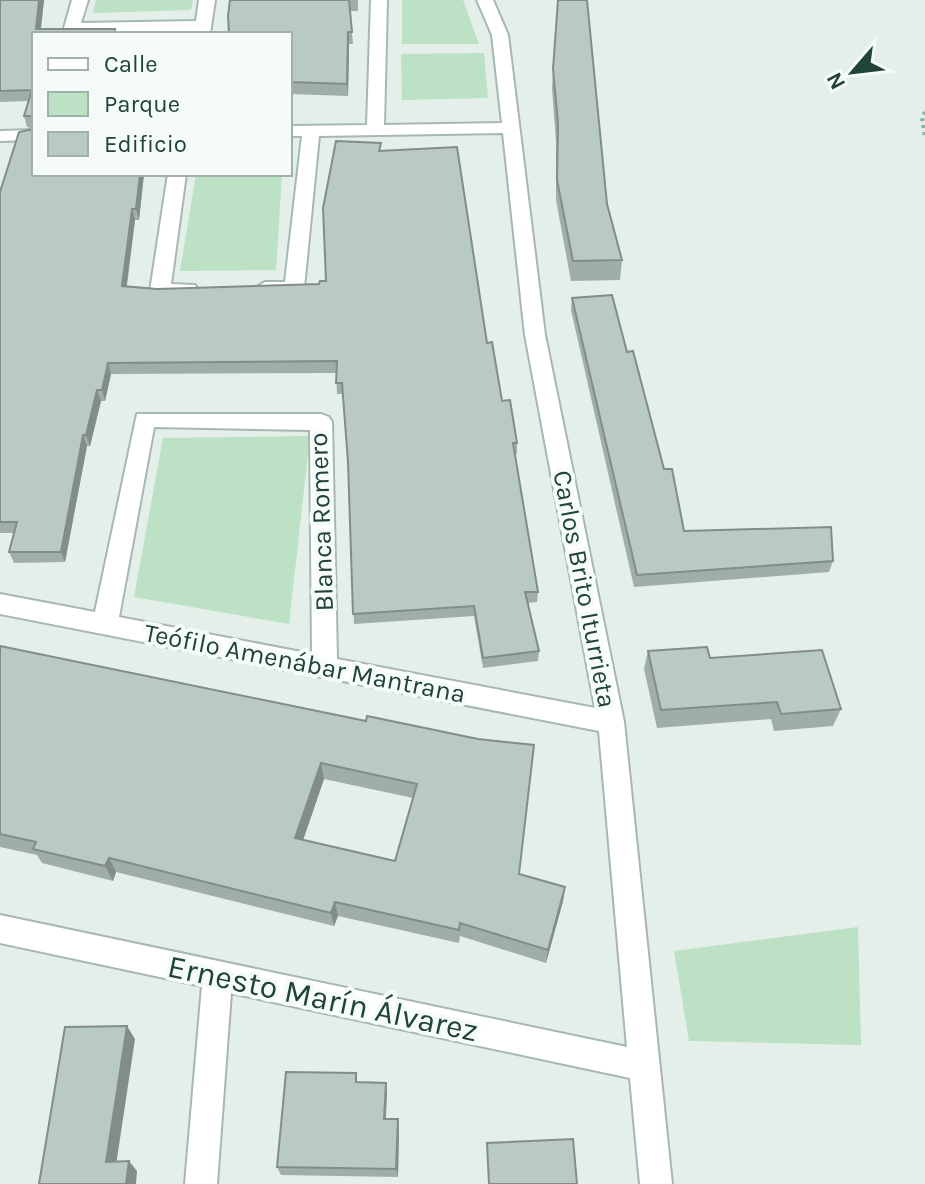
<svg xmlns="http://www.w3.org/2000/svg" width="925" height="1184" viewBox="0 0 925 1184" font-family="Karla,sans-serif">
  <rect width="100%" height="100%" fill="#e4efea"/>
  <path fill="#bce1c5" d="M96,0H193L191,10L93,13Z
    M402,0H463L479,44H402Z
    M484,53L488,98L402,100L401,54Z
    M196,174H282L276,270L180,271Z
    M310,436L289,624L134,597L163,438Z
    M858,927L861,1045L689,1041L674,951Z"/>
  <g fill="none" stroke-linecap="round" stroke-linejoin="round">
    <defs>
      <path id="street" d="M72,0H88L81,23L196,21L199,0H215L210,34H194L195,31L72,33L64,28Z
        M371,0H387L384,125L502,123L492,35L477,0H493L508,35L545,335L624,722L672,1184H640L630,1078L231,993L217,1184H185L202,986L0,943V915L627,1047L599,731L0,614V594L95,612L137,414H321L329,417L332,422L337,659L595,708L525,335L503,133L319,136L304,288C295,298 264,298 255,288L265,282H285L302,136H290V126L367,125ZM154,427L310,430L312,654L119,617Z
        M34,130V140L0,141V131Z
        M168,174H186L171,284L195,285L198,290C188,300 160,301 150,291Z"/>
    </defs>
    <use href="#street" stroke="#a6b8b1" stroke-width="4"/>
    <path stroke="#82b5a4" stroke-width="4" stroke-dasharray="3 4" stroke-linecap="butt" d="M925,112L922,117L925,138"/>
    <use href="#street" fill="#fff" fill-rule="evenodd"/>
  </g>
  <path fill="#9faea8" fill-rule="evenodd" d="M0,0H44L41,29H115L116,34H34V174H144L139,220H135L127,286L157,289L319,284L326,281L382,151L487,343L502,401L517,443V454H515L538,592L537,602L528,603L539,651L538,661L483,668L474,616L354,624L348,462L343,394H337L336,373L111,374L105,401H101L90,446H87L65,562L14,563L9,552L14,533H0V192L34,129L27,127L24,116L28,101L0,102Z
    M230,0H358V11H350L353,44H349L348,96L290,94V34Z
    M558,0L607,204L622,260L620,280L571,281L556,200V142L552,88Z
    M572,298L627,352L684,531L833,561L829,572L634,587L571,310Z
    M0,646L366,721L520,874L565,887L563,901L546,963L460,936L459,943L338,916L334,926L116,872L113,881L42,863L37,855L0,847ZM324,779L413,798L395,861L303,840Z
    M648,651L710,658L841,709L833,726L774,731L771,719L657,728L644,669Z
    M358,1082L387,1092L386,1119L399,1128L398,1177L281,1175L277,1167Z"/>
  <path fill="#828d88" d="M39,0H44L40,34L36,29Z
    M348,32L349,44L348,96L347,84Z
    M140,174H144L139,220L136,209Z
    M132,209L135,220L125,297L122,286Z
    M108,363L111,374L105,401L102,390Z
    M97,390L101,401L90,446L86,435Z
    M83,435L87,446L65,562L61,552Z
    M321,763L324,779L299,852L295,838Z
    M109,858L116,872L113,881L105,866Z
    M565,887L563,901L546,963L548,950Z
    M335,902L338,916L334,926L331,913Z
    M127,1026L135,1039L115,1172L106,1162Z
    M386,1083L387,1092L385,1128L384,1119Z
    M398,1119L399,1128L398,1177L396,1169Z
    M129,1161L137,1171L136,1184H126Z"/>
  <path fill="#b9cac3" stroke="#828d88" stroke-width="2" fill-rule="evenodd" d="M0,0H39L36,29H115L114,34H34V174H140L136,209H132L122,286L157,289L319,284L320,281H326L323,208L336,141L381,143L379,151L457,147L487,343L492,342L502,401L510,400L517,443H513L538,592H525L539,651L483,658L474,606L353,614L348,462L342,383H336L337,361L108,363L102,390H97L86,435H83L61,552H9L17,522H0V192L19,132L34,129L33,116H24L32,90L0,91Z
    M230,0H349L352,32H348L347,84L290,82V34H229L228,16Z
    M558,0H587L607,204L622,260L573,261L557,180L558,123L553,69Z
    M612,295L627,352L633,351L664,469H672L684,531L831,527L833,561L637,575L572,298Z
    M0,646L366,721L367,716L478,739L534,745L519,874L565,887L548,950L460,923L459,930L335,902L331,913L109,858L105,866L33,849L36,842L0,834ZM321,763L417,784L395,861L295,838Z
    M707,647L710,658L822,650L841,709L781,714L777,702L661,710L648,651Z
    M127,1026L106,1162L129,1161L126,1184H39L65,1027Z
    M286,1072L356,1073V1082L386,1083L384,1119H398L396,1169L277,1167Z
    M573,1139L577,1184H489L487,1143Z"/>
  <g text-anchor="middle" stroke-width="8" stroke-linejoin="round" paint-order="stroke">
    <g font-size="26" fill="#214339" stroke="#f5fbf8">
      <text transform="translate(321 522) rotate(-92)" y="9">Blanca Romero</text>
      <text transform="translate(585 589) rotate(79)" y="9">Carlos Brito Iturrieta</text>
      <text transform="translate(305 663) rotate(11)" y="9">Teófilo Amenábar Mantrana</text>
    </g>
    <g font-size="32" fill="#214339" stroke="#f5fbf8">
      <text transform="translate(323 998) rotate(12)" y="11">Ernesto Marín Álvarez</text>
    </g>
  </g>
  <rect x="32" y="32" width="260" height="144" fill="#f5fbf8" stroke="#a0b1ac" stroke-width="2"/>
  <rect x="48" y="58" width="40" height="12" fill="#ffffff" stroke="#a0b1ac" stroke-width="2"/>
  <text x="104" y="72" font-size="24" fill="#214339">Calle</text>
  <rect x="48" y="92" width="40" height="24" fill="#bce1c5" stroke="#a0b1ac" stroke-width="2"/>
  <text x="104" y="112" font-size="24" fill="#214339">Parque</text>
  <rect x="48" y="132" width="40" height="24" fill="#b9cac3" stroke="#a0b1ac" stroke-width="2"/>
  <text x="104" y="152" font-size="24" fill="#214339">Edificio</text>
  <g transform="translate(853 72) rotate(242)" stroke="#f5fbf8" stroke-width="6" paint-order="stroke">
  <path d="M0-6L14 30L0 20L-14 30Z" fill="#214339"/>
  <text y="-12" font-size="22" font-weight="bold" text-anchor="middle" fill="#214339">N</text>
  </g>
</svg>
